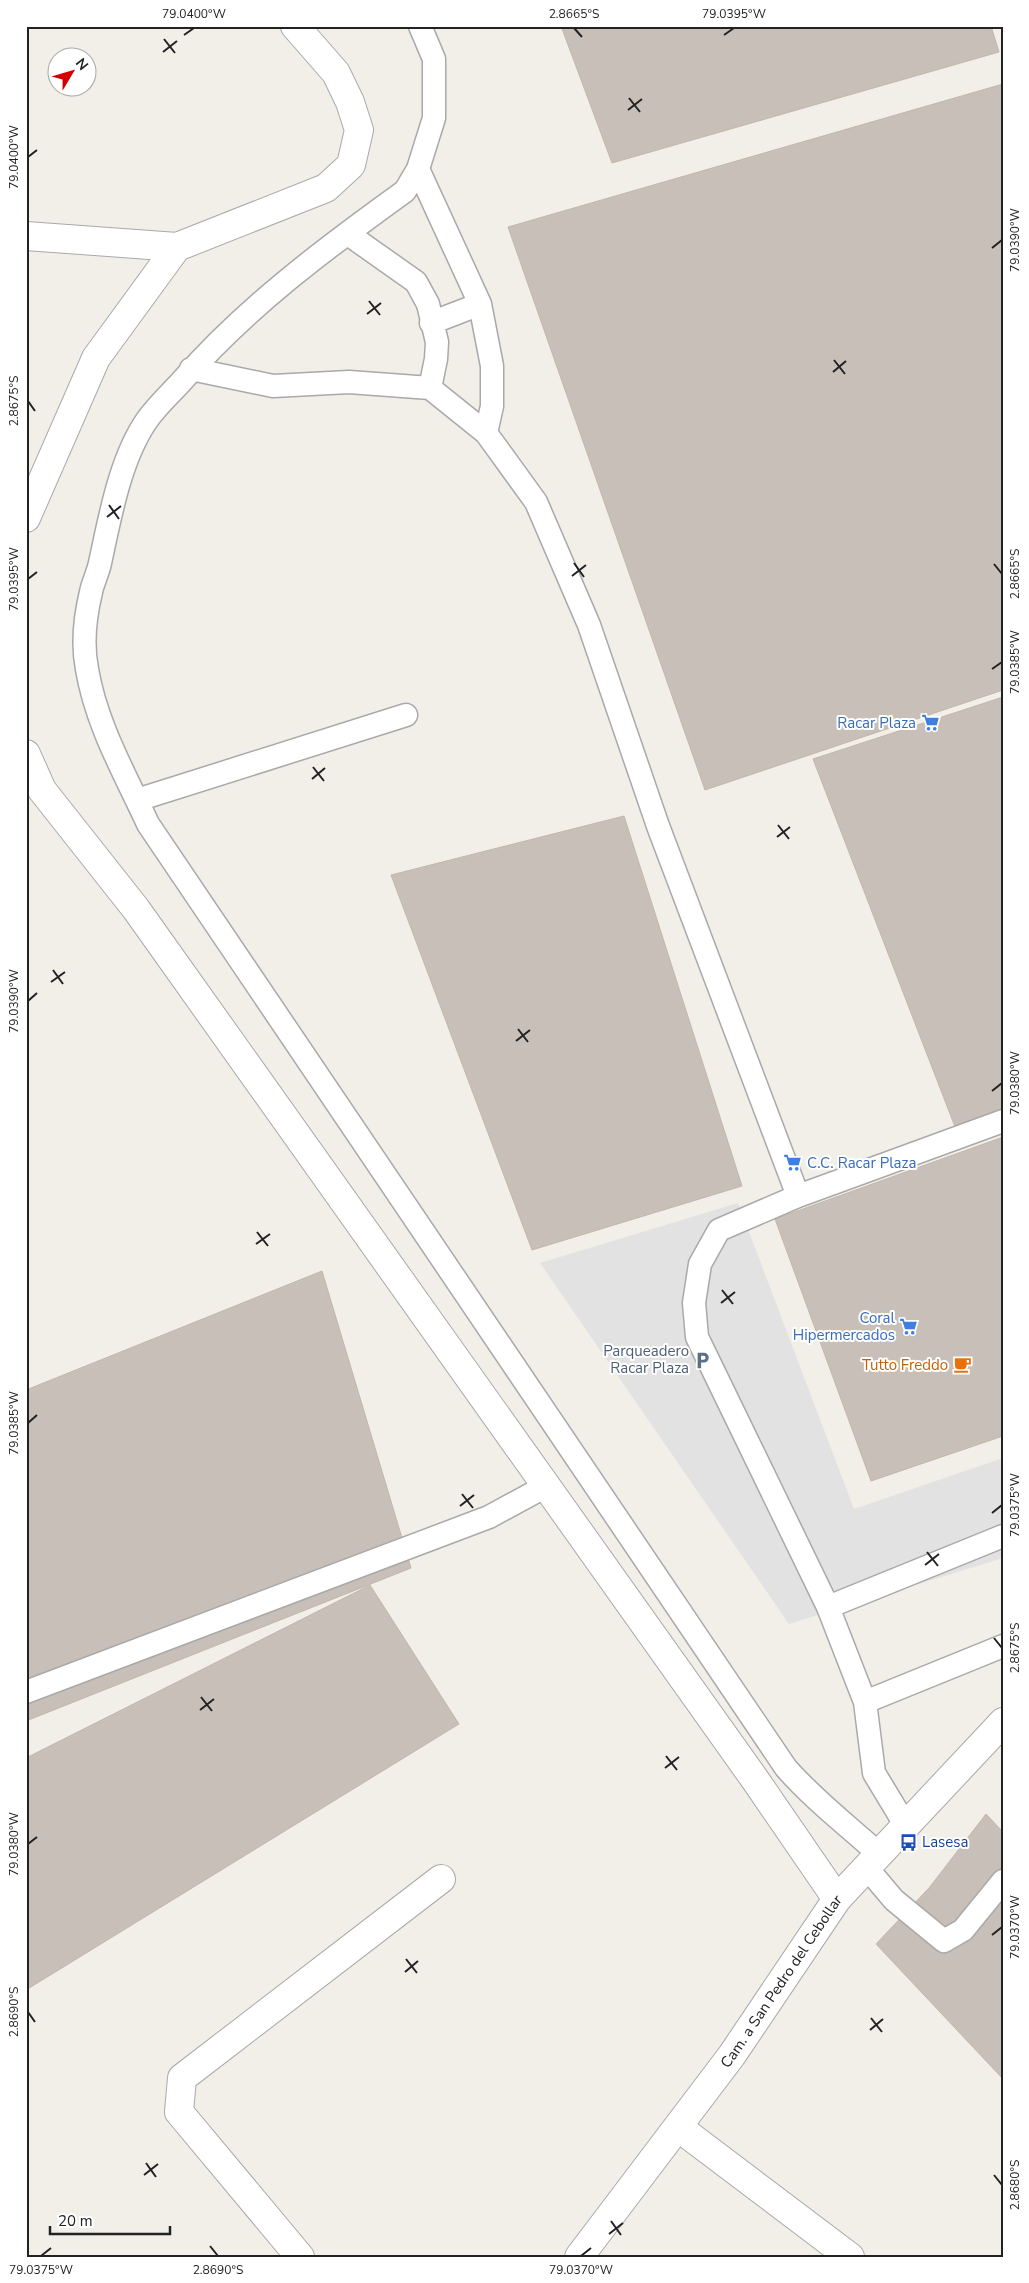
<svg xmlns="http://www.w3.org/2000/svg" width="1029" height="2283" viewBox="0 0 1029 2283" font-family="'Nunito Sans',sans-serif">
  <rect width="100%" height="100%" fill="#f2efe9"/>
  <path fill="#e2e2e2" d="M738,1203L854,1509L1003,1458V1558L789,1624L540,1263Z"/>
  <path fill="#c7bfb8" stroke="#c4b6ab" d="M561,26H991L999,52L612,163Z
    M1003,84V690L705,790L508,227Z
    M1003,697V1117L957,1132L813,759Z
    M624,816L742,1186L532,1250L391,875Z
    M1003,1137V1436L871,1481L775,1219Z
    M322,1271L411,1568L26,1721V1390Z
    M370,1585L459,1724L26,1990V1758Z
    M986,1814L1003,1832V2079L876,1944L929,1888Z"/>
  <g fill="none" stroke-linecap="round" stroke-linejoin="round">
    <defs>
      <path id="service" d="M420,26L434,59V118L418,169L480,304L492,366V406L486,433
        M418,169L405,191C326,248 245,308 181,382C170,394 157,406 147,420C120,459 110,517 100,563C98,573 93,582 91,592C85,617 82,644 87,669C96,724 125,774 148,824L786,1768C814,1800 848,1826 879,1854
        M348,234L416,282L428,304L437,342L436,359L430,388
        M431,323L480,304
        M191,369L273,386L349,382L430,388L486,433L536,502L589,625L658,826L798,1196
        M137,800L406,715
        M828,1607L1003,1536
        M26,1692L489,1517L546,1486
        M865,1702L1003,1646
        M906,1826L874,1773L865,1702L828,1607L697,1337L694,1303L700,1264L719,1230L798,1196L1003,1121
        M867,1868L894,1900L944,1941L963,1930L1003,1881"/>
      <path id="minor" d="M26,236L177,247
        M26,518L96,358L177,247L326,188L351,165L359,130L350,102L336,73L295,26
        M26,754L42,790L136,909L756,1781L837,1899
        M678,2127L850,2257
        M300,2257L179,2112L182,2078L441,1879"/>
      <g id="tertiary">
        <path id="s1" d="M579,2257L732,2055L837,1899L1003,1722"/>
      </g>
    </defs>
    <use href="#service" stroke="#a9a9a9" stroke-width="25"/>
    <use href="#minor" stroke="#a9a9a9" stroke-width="30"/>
    <use href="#tertiary" stroke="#a9a9a9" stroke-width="30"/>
    <use href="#service" stroke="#fff" stroke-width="22"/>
    <use href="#minor" stroke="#fff" stroke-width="28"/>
    <use href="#tertiary" stroke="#fff" stroke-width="28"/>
  </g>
  <path fill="none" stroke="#222" stroke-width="2" d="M574,28L582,37M184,35L194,28M724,35L734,28M164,39L175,53M163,52L177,41M629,98L640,112M628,110L642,99M28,157L37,150M992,248L1002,240M369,301L380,315M367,314L381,303M834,360L845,374M833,372L846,361M28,401L35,411M109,505L119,519M107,517L121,506M574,563L584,577M994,564L1002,574M572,576L586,565M28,579L37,572M992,669L1002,662M313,767L324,781M312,779L325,768M778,825L789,839M777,837L790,827M53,970L63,984M51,982L65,972M28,1001L37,993M518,1029L528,1042M516,1041L530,1030M992,1091L1002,1083M257,1232L268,1246M256,1244L270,1234M722,1290L733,1304M721,1303L735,1292M28,1423L37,1415M462,1494L473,1508M460,1506L474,1495M992,1513L1002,1505M927,1552L938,1566M925,1565L939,1554M994,1638L1002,1648M201,1697L212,1711M200,1710L214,1699M666,1756L677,1770M665,1768L679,1757M28,1844L37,1837M992,1935L1002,1927M406,1959L417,1973M405,1972L418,1961M28,2012L35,2022M871,2018L882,2032M870,2030L883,2019M146,2163L156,2177M144,2175L158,2164M994,2175L1002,2185M611,2221L621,2235M609,2234L623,2223M210,2246L218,2256M41,2256L51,2248M581,2256L591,2248"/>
  <defs>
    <symbol id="supermarket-bare" viewBox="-9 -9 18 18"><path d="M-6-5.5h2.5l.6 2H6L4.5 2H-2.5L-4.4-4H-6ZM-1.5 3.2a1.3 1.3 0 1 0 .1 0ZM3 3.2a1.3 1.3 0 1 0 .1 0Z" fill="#3f7fe0" stroke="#fff" stroke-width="2.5" paint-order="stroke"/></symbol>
    <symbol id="parking-bare" viewBox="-9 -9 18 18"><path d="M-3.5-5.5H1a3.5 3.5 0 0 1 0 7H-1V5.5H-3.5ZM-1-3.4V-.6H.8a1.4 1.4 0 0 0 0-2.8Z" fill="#5c6f8a" stroke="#fff" stroke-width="2.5" paint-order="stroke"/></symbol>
    <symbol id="cafe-bare" viewBox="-9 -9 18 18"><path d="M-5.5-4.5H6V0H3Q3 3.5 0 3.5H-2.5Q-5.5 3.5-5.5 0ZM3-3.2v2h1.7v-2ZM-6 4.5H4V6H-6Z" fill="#e8710a" stroke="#fff" stroke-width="2.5" paint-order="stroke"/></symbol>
    <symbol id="bus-bare" viewBox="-9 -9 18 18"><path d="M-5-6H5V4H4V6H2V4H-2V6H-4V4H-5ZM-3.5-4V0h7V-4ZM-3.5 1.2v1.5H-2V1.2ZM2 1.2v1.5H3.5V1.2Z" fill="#1a4fb4" stroke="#fff" stroke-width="2.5" paint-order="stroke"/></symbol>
  </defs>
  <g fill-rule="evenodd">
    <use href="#supermarket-bare" x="918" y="710" width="25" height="25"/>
    <use href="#supermarket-bare" x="780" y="1150" width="25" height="25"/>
    <use href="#supermarket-bare" x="896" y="1314" width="25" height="25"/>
    <use href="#parking-bare" x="690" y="1348" width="25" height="25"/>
    <use href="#cafe-bare" x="950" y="1352" width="25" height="25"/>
    <use href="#bus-bare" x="896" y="1830" width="25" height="25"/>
  </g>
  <g text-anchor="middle" stroke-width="4" stroke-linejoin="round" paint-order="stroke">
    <g font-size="15" fill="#366cbe" stroke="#fff" text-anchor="end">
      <text x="916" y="728">Racar Plaza</text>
      <text x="807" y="1168" text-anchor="start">C.C. Racar Plaza</text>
      <text x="895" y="1323">Coral<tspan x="895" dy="17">Hipermercados</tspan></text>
    </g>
    <g font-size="15" fill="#4e5e75" stroke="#fff" text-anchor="end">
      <text x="689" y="1356">Parqueadero<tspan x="689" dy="17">Racar Plaza</tspan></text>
    </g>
    <g font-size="15" fill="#c56008" stroke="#fff" text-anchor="end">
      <text x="948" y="1370">Tutto Freddo</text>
    </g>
    <g font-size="15" fill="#164399" stroke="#fff" text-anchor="start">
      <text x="922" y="1847">Lasesa</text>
    </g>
    <g font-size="15" fill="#222" stroke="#fff">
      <text dy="5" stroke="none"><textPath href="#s1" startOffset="342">Cam. a San Pedro del Cebollar</textPath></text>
    </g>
  </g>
  <rect width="1029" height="2283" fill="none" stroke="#ffffff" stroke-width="55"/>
  <g transform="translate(72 72) rotate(52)"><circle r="24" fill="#ffffff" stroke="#a7a7a7"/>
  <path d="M0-4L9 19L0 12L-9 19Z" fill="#d40000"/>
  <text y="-8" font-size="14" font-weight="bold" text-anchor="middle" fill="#222222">N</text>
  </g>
  <path d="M50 2226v8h120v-8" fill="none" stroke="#222222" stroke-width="2.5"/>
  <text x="58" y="2226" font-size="15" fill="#222222" stroke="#ffffff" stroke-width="4" paint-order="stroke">20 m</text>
  <rect x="28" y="28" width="974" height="2228" fill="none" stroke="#222" stroke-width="2"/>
  <g font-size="12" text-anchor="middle" fill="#222">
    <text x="194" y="18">79.0400°W</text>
    <text x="574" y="18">2.8665°S</text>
    <text x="734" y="18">79.0395°W</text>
    <text transform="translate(14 157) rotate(-90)" y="4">79.0400°W</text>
    <text transform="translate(1015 240) rotate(-90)" y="4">79.0390°W</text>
    <text transform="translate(14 401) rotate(-90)" y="4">2.8675°S</text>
    <text transform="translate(1015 574) rotate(-90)" y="4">2.8665°S</text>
    <text transform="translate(14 579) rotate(-90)" y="4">79.0395°W</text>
    <text transform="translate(1015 662) rotate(-90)" y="4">79.0385°W</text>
    <text transform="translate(14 1001) rotate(-90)" y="4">79.0390°W</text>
    <text transform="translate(1015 1083) rotate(-90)" y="4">79.0380°W</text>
    <text transform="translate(14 1423) rotate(-90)" y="4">79.0385°W</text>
    <text transform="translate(1015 1505) rotate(-90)" y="4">79.0375°W</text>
    <text transform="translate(1015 1648) rotate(-90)" y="4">2.8675°S</text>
    <text transform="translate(14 1844) rotate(-90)" y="4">79.0380°W</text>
    <text transform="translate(1015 1927) rotate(-90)" y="4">79.0370°W</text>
    <text transform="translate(14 2012) rotate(-90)" y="4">2.8690°S</text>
    <text transform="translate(1015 2185) rotate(-90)" y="4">2.8680°S</text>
    <text x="41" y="2274">79.0375°W</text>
    <text x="218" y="2274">2.8690°S</text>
    <text x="581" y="2274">79.0370°W</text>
  </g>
</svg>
